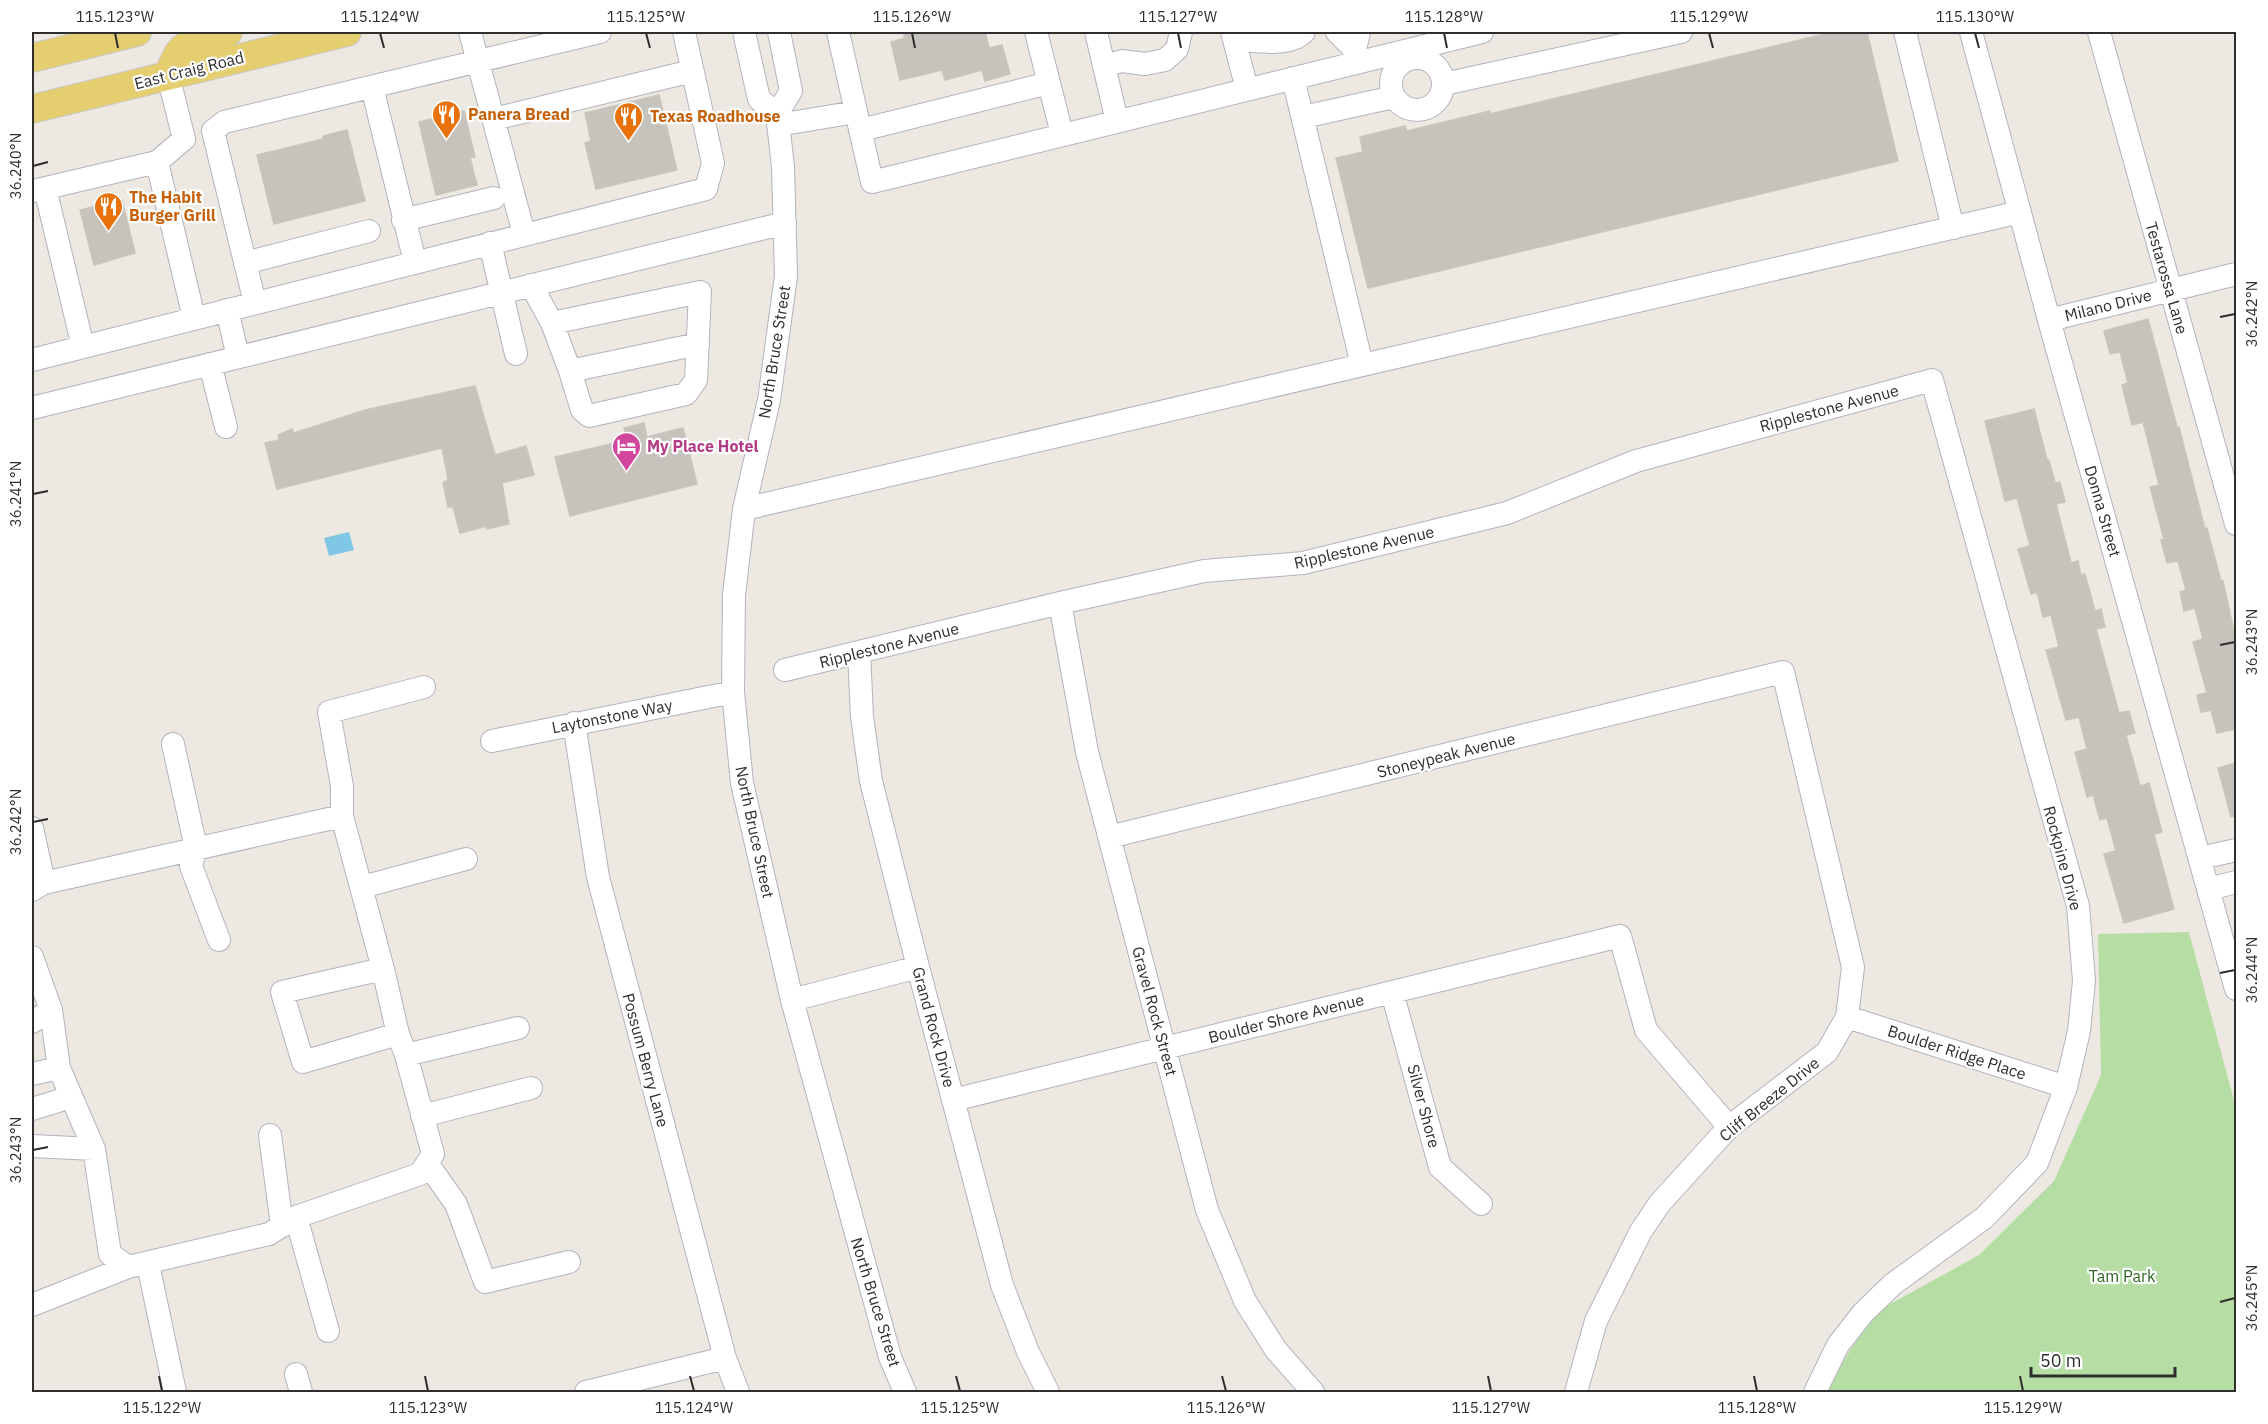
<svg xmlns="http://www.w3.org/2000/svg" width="2268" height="1424" viewBox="0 0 2268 1424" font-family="'IBM Plex Sans',sans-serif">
  <rect width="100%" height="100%" fill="#ede9e2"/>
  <path fill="#b6dea4" d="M2189,932L2236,1108V1392H1825L1872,1314L1979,1255L2054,1181L2101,1075L2098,934Z"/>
  <path fill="#80c6e5" d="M349,532L354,550L329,556L324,538Z"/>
  <path fill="#c6c3bd" stroke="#c9c5bb" stroke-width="1.5" d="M903,32H985L989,48L1002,45L1010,74L985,81L982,70L945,80L942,70L900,80L891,42L905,38Z
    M1833,32H1867L1898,161L1368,288L1336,158L1363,152L1360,137L1405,126L1407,131L1490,111V114Z
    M659,95L677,170L596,189L585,143L591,141L585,113Z
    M464,111L475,157L470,158L477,185L436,195L419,122Z
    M347,130L365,201L274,224L257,155L323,139V136Z
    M122,200L135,253L94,265L80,210Z
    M2148,319L2177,427H2179L2205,529L2207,528L2221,581H2223L2236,641V729L2217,733L2211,710L2201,712L2197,695L2207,693L2193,642L2203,639L2195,608L2184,611L2180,592L2186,590L2178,561L2167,563L2161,540L2164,539L2150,487L2159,485L2143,422L2132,425L2122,385L2128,383L2120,352L2110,354L2104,331Z
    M475,386L495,455L526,446L534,475L502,483L509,524L487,529V526L460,533L453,507H448L443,483L448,479L442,448L277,489L265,443L279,440L278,435L292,429L294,433L365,410Z
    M2034,409L2047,460H2049L2055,483L2060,482L2065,502L2056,504L2071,563L2078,561L2081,575L2085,574L2095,611L2101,609L2105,627L2096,629L2119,713L2129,711L2135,733L2126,735L2134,764L2140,786L2149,783L2162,832L2154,834L2174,909L2124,923L2104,854L2116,851L2107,818L2100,820L2093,795L2087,797L2075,752L2087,749L2079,717L2066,720L2046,650L2059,647L2051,615L2043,617L2037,592L2031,594L2018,549L2030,546L2017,498L2005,501L1985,421Z
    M644,423L647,437L683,428L697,484L570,516L555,457L627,440L624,428Z
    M2236,763V816L2231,817L2218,768Z"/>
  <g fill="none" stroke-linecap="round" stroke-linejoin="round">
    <defs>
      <path id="minor" d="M470,32L524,234
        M744,32L759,99L777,114
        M779,32L791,91L777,114L783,167L786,276L769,400L744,509L734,595L733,692L742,783L792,1000L890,1357L905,1392
        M838,32L872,182L1482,32
        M1036,32L1062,134
        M1096,32L1117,121
        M1232,32L1247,89
        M1337,32L1355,50
        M1905,32L1953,228
        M1971,32L2049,320L2236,989
        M2099,32L2236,524
        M1235,40C1254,40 1289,48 1304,32
        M1391 84a26 26 0 1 1 52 0a26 26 0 1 1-52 0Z
        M1358,62L1355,50L1359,32
        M1104,66L1122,61L1145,64L1165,60L1177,49L1181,32
        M168,75L184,139L157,162L194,318
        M1293,78L1362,365
        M1444,84L1681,32
        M372,87L415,262
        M1303,117L1394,97
        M494,119L692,71
        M778,125L856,112
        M861,130L1049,83
        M45,188L83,347
        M33,191L157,162
        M403,220L494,198
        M490,243L516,354
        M245,263L369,231
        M531,285L552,323L700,292L696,380L686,394L589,416L582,410L570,371L552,323
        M255,303L213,131L224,122L600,32
        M227,310L238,357
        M2049,320L2236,274
        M32,360L706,189L713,163L684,32
        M210,364L226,427
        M570,371L698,344
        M32,408L785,223
        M744,509L2020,212
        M1060,603L1087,752L1207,1210L1245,1301L1276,1350L1313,1392
        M859,652L862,717L871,781L918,967L1002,1285L1028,1352L1048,1392
        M785,670L1060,603L1204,571L1303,563L1507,513L1636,461L1932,380L2078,906L2084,981L2079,1031L2066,1087L2037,1163L1984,1218L1893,1284L1863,1313L1838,1345L1815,1392
        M574,723L598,877L725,1358L738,1392
        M492,741L733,692
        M173,744L196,848L191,866L219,940
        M342,816V786L329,712L424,687
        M32,828L44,883
        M1109,837L1783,672L1853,967L1847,1017L1827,1052L1729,1127L1660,1203L1641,1231L1596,1321L1576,1392
        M2201,858L2236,850
        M362,887L466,859
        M2209,889L2236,882
        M32,890L44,883L342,816L383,969L398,1034L406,1055L433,1154L420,1174L296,1217L269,1234L128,1267L110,1254L94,1149L59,1068L51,1010L32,957
        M383,969L282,992L303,1062L398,1034
        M1392,992L1440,1167L1481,1204
        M792,1000L918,967
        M1847,1017L2066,1087
        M32,1022L51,1010
        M406,1055L518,1028
        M32,1074L59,1068
        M953,1100L1620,936L1646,1030L1729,1127
        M32,1109L71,1097
        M422,1116L531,1088
        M270,1135L282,1226
        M32,1146L94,1149
        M427,1163L456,1204L485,1282L569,1262
        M296,1217L328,1331
        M148,1264L175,1392
        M32,1305L128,1267
        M296,1374L301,1392
        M586,1392L725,1358"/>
      <path id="major" d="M32,58L137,32
        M168,75C172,67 175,56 182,49C194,38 214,40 228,32
        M32,109L347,32"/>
    </defs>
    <use href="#minor" stroke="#b2b3bc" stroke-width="24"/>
    <use href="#major" stroke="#c9c9c9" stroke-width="30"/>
    <use href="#minor" stroke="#fff" stroke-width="22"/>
    <use href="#major" stroke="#e5ce70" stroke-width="28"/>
  </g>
  <path fill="none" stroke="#2e2e2e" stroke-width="2" d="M115,33L118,48M380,33L384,48M646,33L650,48M912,33L915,48M1178,33L1181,48M1444,33L1447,48M1709,33L1713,48M1975,33L1979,48M33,166L48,162M2220,317L2235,314M33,494L48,491M2220,645L2235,642M33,822L48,819M2220,973L2235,970M33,1150L48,1147M2220,1302L2235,1298M159,1376L162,1391M425,1376L428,1391M690,1376L694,1391M956,1376L960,1391M1222,1376L1226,1391M1488,1376L1491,1391M1754,1376L1757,1391M2020,1376L2023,1391"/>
  <defs>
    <symbol id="restaurant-pin" viewBox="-11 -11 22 30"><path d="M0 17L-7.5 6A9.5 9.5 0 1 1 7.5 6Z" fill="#e8710a" stroke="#fff"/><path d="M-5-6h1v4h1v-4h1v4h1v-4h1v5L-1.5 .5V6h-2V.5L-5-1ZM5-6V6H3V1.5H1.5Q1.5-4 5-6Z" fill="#fff"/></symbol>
    <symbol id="hotel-pin" viewBox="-11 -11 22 30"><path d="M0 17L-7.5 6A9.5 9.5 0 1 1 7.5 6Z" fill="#d1479c" stroke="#fff"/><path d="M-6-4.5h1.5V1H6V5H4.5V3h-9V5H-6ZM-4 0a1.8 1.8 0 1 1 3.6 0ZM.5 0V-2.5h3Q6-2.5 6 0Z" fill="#fff"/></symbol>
  </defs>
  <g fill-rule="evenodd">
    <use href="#restaurant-pin" x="430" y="98" width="33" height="45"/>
    <use href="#restaurant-pin" x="612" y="100" width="33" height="45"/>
    <use href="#restaurant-pin" x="92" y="190" width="33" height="45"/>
    <use href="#hotel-pin" x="610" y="430" width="33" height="45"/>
  </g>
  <g text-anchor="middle" stroke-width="4.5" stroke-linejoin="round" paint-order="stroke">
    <g font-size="16" fill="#2e2e2e" stroke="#fff">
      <text transform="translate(189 70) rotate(-14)" y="6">East Craig Road</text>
      <text transform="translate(2167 278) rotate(74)" y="6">Testarossa Lane</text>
      <text transform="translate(2108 305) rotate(-14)" y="6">Milano Drive</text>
      <text transform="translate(774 352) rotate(-81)" y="6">North Bruce Street</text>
      <text transform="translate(1829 408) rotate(-15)" y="6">Ripplestone Avenue</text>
      <text transform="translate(2103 511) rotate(74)" y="6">Donna Street</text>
      <text transform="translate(1364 547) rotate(-13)" y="6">Ripplestone Avenue</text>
      <text transform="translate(889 645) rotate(-14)" y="6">Ripplestone Avenue</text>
      <text transform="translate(612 716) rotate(-11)" y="6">Laytonstone Way</text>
      <text transform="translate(1446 755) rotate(-14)" y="6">Stoneypeak Avenue</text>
      <text transform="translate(755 832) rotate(78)" y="6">North Bruce Street</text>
      <text transform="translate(2063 858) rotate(75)" y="6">Rockpine Drive</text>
      <text transform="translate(1155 1011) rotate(75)" y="6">Gravel Rock Street</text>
      <text transform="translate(1286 1018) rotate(-14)" y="6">Boulder Shore Avenue</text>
      <text transform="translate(934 1027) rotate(75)" y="6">Grand Rock Drive</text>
      <text transform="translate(1957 1052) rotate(18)" y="6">Boulder Ridge Place</text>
      <text transform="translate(646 1060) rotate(75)" y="6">Possum Berry Lane</text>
      <text transform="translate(1769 1099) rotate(-39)" y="6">Cliff Breeze Drive</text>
      <text transform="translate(1424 1106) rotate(75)" y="6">Silver Shore</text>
      <text transform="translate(876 1302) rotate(73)" y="6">North Bruce Street</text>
    </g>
    <g font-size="16" font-weight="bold" fill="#c56008" stroke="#fff" text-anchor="start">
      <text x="468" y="120">Panera Bread</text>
      <text x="650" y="122">Texas Roadhouse</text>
      <text x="129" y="203">The Habit<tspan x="129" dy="18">Burger Grill</tspan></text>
    </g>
    <g font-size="16" font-weight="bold" fill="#b23c85" stroke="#fff" text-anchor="start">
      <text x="647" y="452">My Place Hotel</text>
    </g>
    <g font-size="16" fill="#2e6622" stroke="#fff">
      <text x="2122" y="1282">Tam Park</text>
    </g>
  </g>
  <rect width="2268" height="1424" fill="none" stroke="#ffffff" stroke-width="66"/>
  <path d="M2031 1367v9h144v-9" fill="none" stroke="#2e2e2e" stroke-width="3"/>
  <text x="2040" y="1367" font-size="18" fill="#2e2e2e" stroke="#ffffff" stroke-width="4.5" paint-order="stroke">50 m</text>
  <rect x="33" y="33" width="2202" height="1358" fill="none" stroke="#2e2e2e" stroke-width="2"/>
  <g font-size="15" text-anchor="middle" fill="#2e2e2e">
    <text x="115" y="22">115.123°W</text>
    <text x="380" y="22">115.124°W</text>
    <text x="646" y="22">115.125°W</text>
    <text x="912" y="22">115.126°W</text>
    <text x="1178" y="22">115.127°W</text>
    <text x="1444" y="22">115.128°W</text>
    <text x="1709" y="22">115.129°W</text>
    <text x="1975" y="22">115.130°W</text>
    <text transform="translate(16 166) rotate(-90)" y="5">36.240°N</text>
    <text transform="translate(2252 314) rotate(-90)" y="5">36.242°N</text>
    <text transform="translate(16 494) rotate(-90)" y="5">36.241°N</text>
    <text transform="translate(2252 642) rotate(-90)" y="5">36.243°N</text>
    <text transform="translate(16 822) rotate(-90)" y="5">36.242°N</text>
    <text transform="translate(2252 970) rotate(-90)" y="5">36.244°N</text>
    <text transform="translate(16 1150) rotate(-90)" y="5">36.243°N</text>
    <text transform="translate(2252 1298) rotate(-90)" y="5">36.245°N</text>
    <text x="162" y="1413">115.122°W</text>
    <text x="428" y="1413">115.123°W</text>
    <text x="694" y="1413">115.124°W</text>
    <text x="960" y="1413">115.125°W</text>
    <text x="1226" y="1413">115.126°W</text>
    <text x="1491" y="1413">115.127°W</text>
    <text x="1757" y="1413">115.128°W</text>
    <text x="2023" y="1413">115.129°W</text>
  </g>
</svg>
